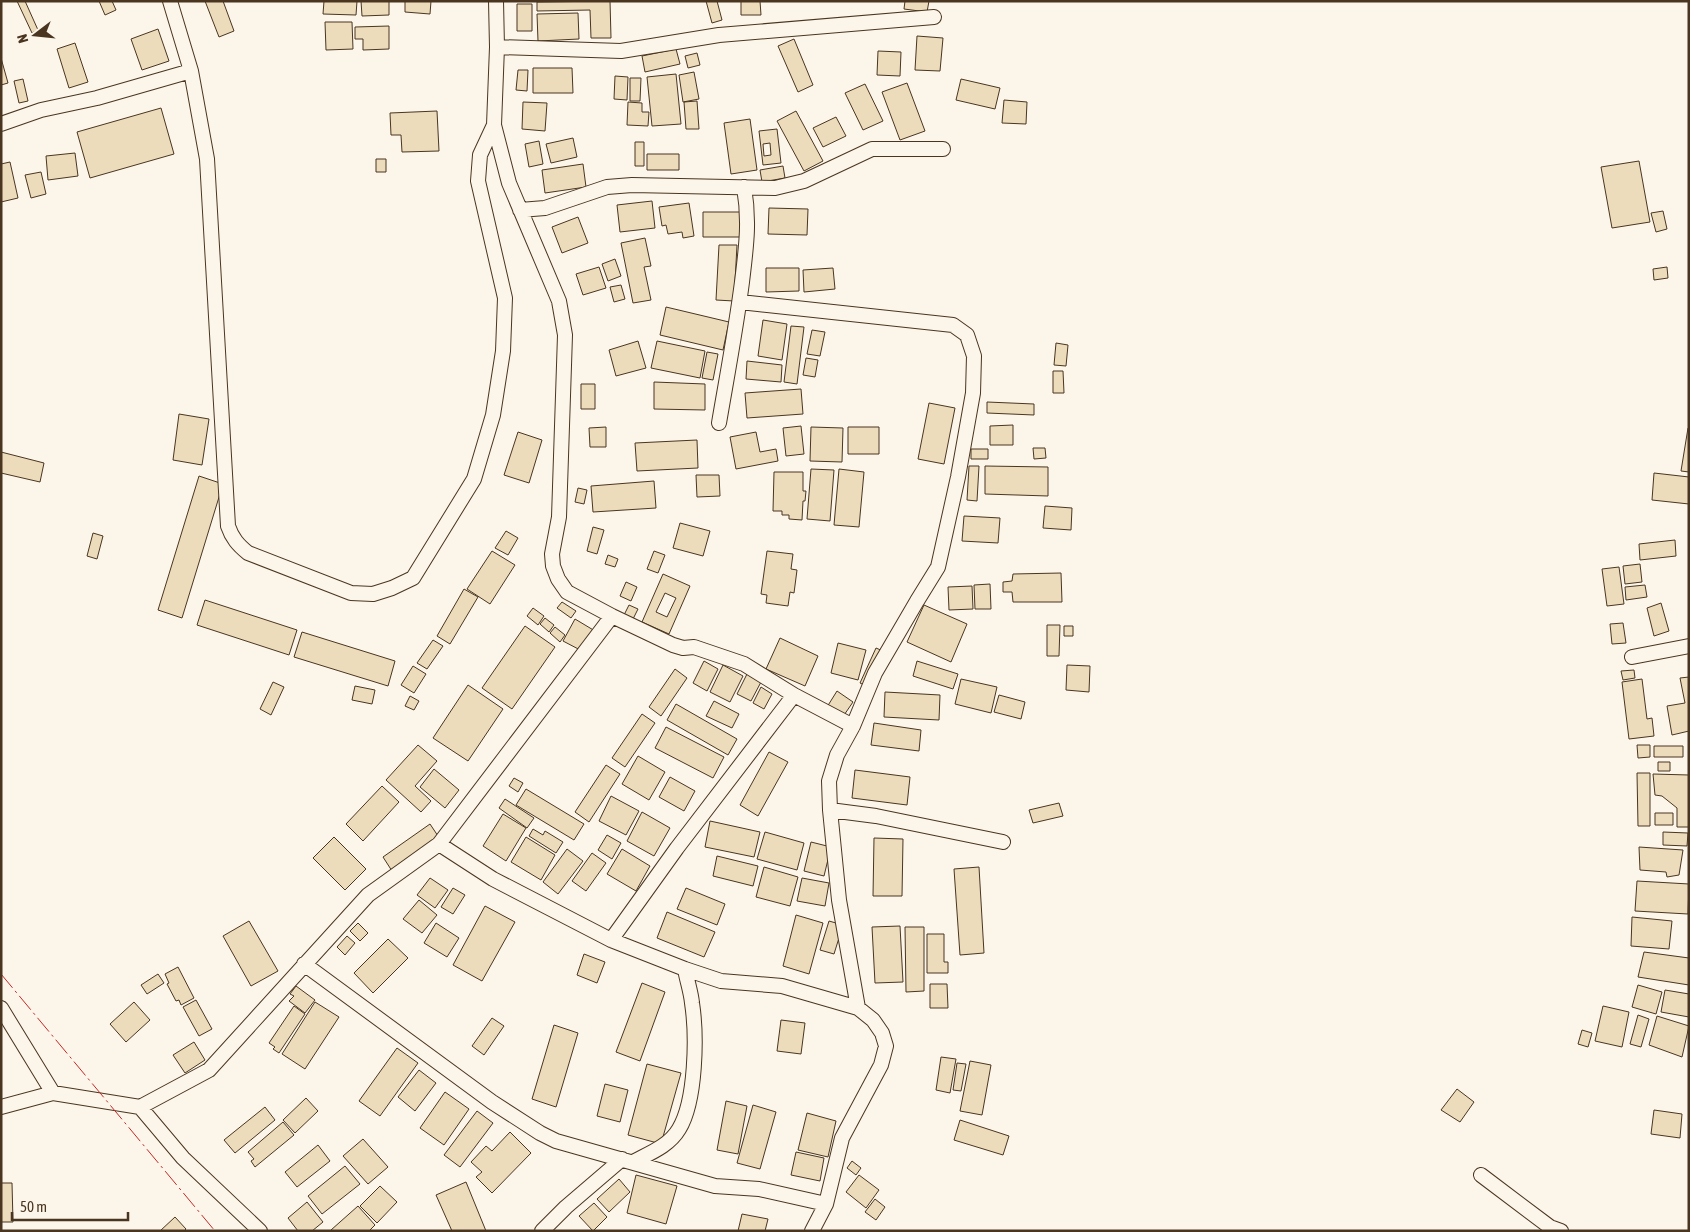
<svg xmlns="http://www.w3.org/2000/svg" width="1690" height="1232" viewBox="0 0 1690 1232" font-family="'Asap Condensed',sans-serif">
  <rect width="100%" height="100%" fill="#fbf6e9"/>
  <path fill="#ecdcbc" stroke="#4a3520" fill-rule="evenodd" d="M17,1H25L38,30L32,33Z
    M99,1H112L116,10L105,15Z
    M205,1H223L234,31L219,37Z
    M324,1H357L356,15L323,14Z
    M361,1H389V15L362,16Z
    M405,1H431L430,14L405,12Z
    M610,1L611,38H591L590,10L537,11V2Z
    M706,1H717L722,20L712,23Z
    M741,1H760L761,15H741Z
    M905,1H929L927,12L904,9Z
    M517,4H532V31H517Z
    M578,13L579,39L538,41L537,14Z
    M325,22H352L353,49L326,50Z
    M389,26V49L363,50V39H355V27Z
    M158,29L169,61L142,70L131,39Z
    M917,36L943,38L940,71L915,70Z
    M794,39L813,85L798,92L778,46Z
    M75,43L88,82L69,88L57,49Z
    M676,49L680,64L645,72L642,56Z
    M878,51L901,52L900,76L877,75Z
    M697,53L700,65L688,68L685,56Z
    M1,58L8,83L1,85Z
    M533,68H572L573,93H533Z
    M518,70H528L527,91L516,90Z
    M694,72L699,99L683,102L679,75Z
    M676,74L681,124L652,126L647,77Z
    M615,76L628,77L627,100L614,99Z
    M630,78H641L640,101H630Z
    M23,79L28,101L19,103L14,81Z
    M961,79L1000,88L995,109L956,100Z
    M907,83L925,131L900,140L882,92Z
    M865,84L883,121L863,130L845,93Z
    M1004,100L1027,102L1026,124L1002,123Z
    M697,101L699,129H686L684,102Z
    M523,102L547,103L545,131L522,129Z
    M628,102L642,103V112H649L648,126L627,125Z
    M161,108L174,154L90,178L77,132Z
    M437,111L439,151L402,152L401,135H391L390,113Z
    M796,111L823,161L804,171L777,121Z
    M836,117L846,136L823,147L813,128Z
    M750,119L757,170L731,174L724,123Z
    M777,129L781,163L763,165L759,131ZM770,143L771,155L764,156L763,144Z
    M573,138L577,157L551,163L546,144Z
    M539,141L543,164L529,167L525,144Z
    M635,142H644V166H635Z
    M75,153L78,176L48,180L46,156Z
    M647,154H679V170H647Z
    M376,159H386V172H376Z
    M1639,161L1650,222L1612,228L1601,167Z
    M10,162L18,198L1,202V164Z
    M583,164L586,187L545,193L542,170Z
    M783,166L785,178L762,182L760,170Z
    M41,172L46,194L31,198L25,175Z
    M652,201L655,228L620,232L617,205Z
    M689,203L694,236L683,238L682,232L668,234L666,225L662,226L659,207Z
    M769,208L808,209L807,235L768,234Z
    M1663,211L1667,229L1656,232L1651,213Z
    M703,212H741L742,237H703Z
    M578,217L588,243L562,253L552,227Z
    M645,238L651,266L644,267L651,300L633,303L621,243Z
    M719,245H737L734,301L716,300Z
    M615,259L621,276L608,281L602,264Z
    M599,267L606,288L583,295L576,274Z
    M1667,267L1668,278L1654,280L1653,269Z
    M766,268H799V291L766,292Z
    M833,268L835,289L804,292L803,270Z
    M621,285L625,299L614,302L610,287Z
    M666,307L729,322L723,350L660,335Z
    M763,320L787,324L782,360L758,356Z
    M791,326L804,327L797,384L784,382Z
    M812,330L825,332L820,356L807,354Z
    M638,341L646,368L616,376L609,350Z
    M657,341L705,351L700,378L651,368Z
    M1056,343L1068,345L1066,366L1054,365Z
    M707,352L718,354L713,380L702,378Z
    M806,358L818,360L815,377L803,375Z
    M747,361L782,365L781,382L746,379Z
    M1053,371H1063L1064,393H1053Z
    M654,382L705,384V410L654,409Z
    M581,384H595V409H581Z
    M801,389L803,414L747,418L745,393Z
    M987,402L1034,404V415L987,413Z
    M929,403L955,408L944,464L918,459Z
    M179,414L209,419L202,465L173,460Z
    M1013,425V445H990V426Z
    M801,426L804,454L786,456L783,428Z
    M606,427V447H590L589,428Z
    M811,427L843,428L842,462L810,461Z
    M848,427H879V454H848Z
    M1688,428H1689V472L1681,471Z
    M518,432L542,440L529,483L504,475Z
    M756,432L760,452L776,449L778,461L736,469L730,437Z
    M697,440L698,468L637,471L635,443Z
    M1033,448H1045L1046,458L1034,459Z
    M971,449H988V459H971Z
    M1,452L44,463L40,482L1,473Z
    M969,466H979L977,501L967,500Z
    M985,466L1048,467V496L985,494Z
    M811,469L834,470L830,521L807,519Z
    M839,469L864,472L859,527L834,525Z
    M774,472H803V491H806L805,501H803L802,520L789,519V515H782V511H773Z
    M1654,473L1689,477V504L1652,500Z
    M696,475H719L720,496L697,497Z
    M199,476L223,484L182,618L158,610Z
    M654,481L656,508L593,512L591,486Z
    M578,488L587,490L584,504L575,502Z
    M1045,506L1072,508L1071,530L1043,528Z
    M964,516L1000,518L998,543L962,541Z
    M680,523L710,531L703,556L673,548Z
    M593,527L604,530L597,554L587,551Z
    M506,531L518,538L508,555L495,548Z
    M93,533L103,536L97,559L87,556Z
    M1675,540L1676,556L1640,560L1639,544Z
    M492,551L515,565L490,604L467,589Z
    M654,551L665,555L658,573L647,569Z
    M767,551L793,554L791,569L797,570L794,593L790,592L788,606L766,603L767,595L761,594Z
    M608,555L618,559L615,567L605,564Z
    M1640,564L1642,582L1625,584L1623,566Z
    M1619,567L1624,604L1607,606L1602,569Z
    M1061,573L1062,602H1013L1012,592H1003V582L1012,581L1013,574Z
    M663,574L690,586L669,634L642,622ZM665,593L676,598L667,617L656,612Z
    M626,582L637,587L631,601L620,596Z
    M990,584L991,609H975L974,585Z
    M1645,585L1647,597L1626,600L1625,587Z
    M972,586L973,609L949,610L948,587Z
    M464,589L478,597L450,644L437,636Z
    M205,600L297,630L289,655L197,625Z
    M562,602L576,611L571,618L557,608Z
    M1661,603L1669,631L1654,636L1647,608Z
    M629,605L638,609L633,619L624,615Z
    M924,605L967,624L951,662L907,642Z
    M533,608L544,616L538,625L527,616Z
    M545,618L554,625L549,632L540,624Z
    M575,619L595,631L584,652L563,641Z
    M1623,623L1626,643L1612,644L1610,624Z
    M1047,625H1060L1059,656H1047Z
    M525,626L555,647L512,709L482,688Z
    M1064,626H1073V636H1064Z
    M555,627L565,635L560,642L550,633Z
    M302,632L395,661L388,686L294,657Z
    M780,638L818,656L805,686L766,669Z
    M433,640L443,646L427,669L417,663Z
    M838,643L866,650L858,680L831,673Z
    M876,648L883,651L866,686L860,683Z
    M704,661L718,669L707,691L693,683Z
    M917,661L958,674L953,689L913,676Z
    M723,665L743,676L730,702L710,692Z
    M1067,665L1090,666L1089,692L1066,690Z
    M413,666L426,674L414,693L401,685Z
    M675,669L687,678L661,716L649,707Z
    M1634,670L1635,678L1623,680L1621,671Z
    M747,674L761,682L751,701L737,694Z
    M1689,677V731L1672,735L1667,706L1685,703L1680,678Z
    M961,679L997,687L991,713L955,704Z
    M1642,679L1647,719L1652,718L1654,736L1629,739L1622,682Z
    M273,682L284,687L271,715L260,709Z
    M468,685L503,709L468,761L433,738Z
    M355,686L375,690L372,704L352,700Z
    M761,687L772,694L764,709L753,703Z
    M837,691L853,702L842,718L827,707Z
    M885,692L940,695L939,720L884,717Z
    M999,695L1025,702L1021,719L994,712Z
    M410,696L419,701L414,710L405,706Z
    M714,701L739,714L732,728L706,716Z
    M676,704L737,739L728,755L667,720Z
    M642,714L655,723L625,767L612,758Z
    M874,723L921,730L919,751L871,745Z
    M666,727L724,757L713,778L655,748Z
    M418,745L437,761L415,786L431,801L421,812L386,780Z
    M1637,745H1650V757L1638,758Z
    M1654,746H1683V757H1654Z
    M769,752L788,762L758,816L740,805Z
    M638,756L665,772L649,800L622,784Z
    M1658,762H1670V771H1658Z
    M606,765L620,774L589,822L575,812Z
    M434,769L459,790L445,808L420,787Z
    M855,770L910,777L907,805L852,798Z
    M1637,773H1650V826H1638Z
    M1653,774L1689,775V827H1677V808L1662,796L1655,795Z
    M670,777L695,791L684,811L659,797Z
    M514,778L523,783L518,792L509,786Z
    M382,786L399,802L363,841L346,824Z
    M526,789L584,824L574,840L516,805Z
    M611,796L639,811L626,835L599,821Z
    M505,799L534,818L527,828L499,808Z
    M1059,803L1063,816L1033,823L1029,810Z
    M642,812L670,828L654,856L627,841Z
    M1655,813H1673V825H1655Z
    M503,814L526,828L506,861L483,846Z
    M710,821L760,832L754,857L705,847Z
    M430,824L440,839L392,871L383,857Z
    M533,829L543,835L545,831L563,842L556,853L529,836Z
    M765,832L804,843L797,870L757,859Z
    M1663,832L1688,833L1687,846L1663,845Z
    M607,835L621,843L612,859L598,850Z
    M334,837L366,869L345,890L313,858Z
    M526,837L555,855L541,880L511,862Z
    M874,838L903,839L902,896H873Z
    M811,842L831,847L824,876L804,871Z
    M1639,847L1683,850L1679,875L1667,877L1666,872L1640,870Z
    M567,849L583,861L558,894L543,882Z
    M622,849L650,866L636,891L607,874Z
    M592,853L606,863L586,891L572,881Z
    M717,856L758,866L753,886L713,876Z
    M764,867L798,877L790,906L756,897Z
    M979,867L984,953L960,955L954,869Z
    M430,878L448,890L435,908L417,895Z
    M802,878L829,883L825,906L797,901Z
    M1637,881L1689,884L1688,914L1635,911Z
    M453,888L465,895L453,914L441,907Z
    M686,888L725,904L717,925L677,909Z
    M419,900L437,915L422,933L403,919Z
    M485,906L515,922L482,981L453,965Z
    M667,912L715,932L704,957L657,938Z
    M796,915L823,923L809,974L783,966Z
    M1632,917L1672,921L1669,949L1631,946Z
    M249,921L278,971L251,986L223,936Z
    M829,921L843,925L834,954L820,950Z
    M358,923L368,933L360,941L350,931Z
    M436,923L459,938L447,957L424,943Z
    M900,926L903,982L875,983L872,927Z
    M905,927H924V991L906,992Z
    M927,934H944V962H948V973H927Z
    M347,936L355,943L345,955L337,947Z
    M388,939L408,958L373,993L354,973Z
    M1644,952L1689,958V985L1638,977Z
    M584,954L605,962L597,983L577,975Z
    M178,967L194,998L181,1005L179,1000L176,1001L167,984L169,983L165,974Z
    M158,974L164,983L147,994L141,985Z
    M642,983L665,992L640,1061L616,1052Z
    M930,984H947L948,1008H930Z
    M1638,985L1662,992L1656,1014L1632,1007Z
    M296,986L315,1000L305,1013L289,1001L294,996L290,994Z
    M1665,990L1689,994V1017L1661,1012Z
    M196,1000L212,1029L199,1036L183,1007Z
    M134,1002L150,1020L126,1042L110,1024Z
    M315,1002L339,1017L305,1069L282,1054Z
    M294,1006L305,1014L279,1053L273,1049L275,1047L269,1043Z
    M1603,1006L1629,1012L1622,1047L1595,1041Z
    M1638,1015L1649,1019L1641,1047L1630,1044Z
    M1657,1016L1689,1026L1682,1057L1649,1045Z
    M492,1018L504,1026L484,1055L472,1046Z
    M781,1020L805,1023L801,1054L777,1051Z
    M554,1025L578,1033L556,1107L532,1099Z
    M1582,1030L1592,1033L1588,1047L1578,1044Z
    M194,1042L205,1060L185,1073L173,1055Z
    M397,1048L418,1063L380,1116L359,1101Z
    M941,1057L956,1059L950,1093L936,1090Z
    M970,1061L991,1065L982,1115L960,1111Z
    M957,1063L966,1064L961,1091L953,1090Z
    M647,1064L681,1073L661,1144L628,1135Z
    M419,1070L436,1083L415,1111L398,1097Z
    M605,1084L628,1090L620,1122L597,1116Z
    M1457,1089L1474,1102L1460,1122L1441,1110Z
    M445,1092L469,1109L444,1145L420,1128Z
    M306,1098L318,1111L295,1133L283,1120Z
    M726,1101L747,1106L738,1154L717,1150Z
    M753,1105L776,1112L760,1169L737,1163Z
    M265,1107L275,1120L235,1153L224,1140Z
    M1654,1110L1682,1114L1680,1138L1651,1134Z
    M477,1111L493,1123L460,1167L444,1155Z
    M807,1113L836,1121L828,1157L798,1150Z
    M960,1120L1009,1136L1003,1155L954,1140Z
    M283,1122L294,1135L255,1167L251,1161L254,1159L248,1152Z
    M510,1132L531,1153L492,1193L476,1177L482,1172L471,1162L486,1146L492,1151Z
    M363,1139L388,1167L368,1184L343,1156Z
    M318,1145L330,1161L297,1187L285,1172Z
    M796,1152L824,1158L820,1181L791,1175Z
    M852,1161L861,1168L856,1175L847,1168Z
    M345,1166L360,1184L322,1214L308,1196Z
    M636,1175L677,1186L666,1224L627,1213Z
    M859,1175L879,1190L866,1208L846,1192Z
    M619,1179L630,1192L609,1212L597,1199Z
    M466,1182L486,1231H452L436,1195Z
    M1,1183H12L13,1222H1Z
    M380,1186L397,1202L377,1223L360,1206Z
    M875,1199L885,1207L876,1220L865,1212Z
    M307,1202L323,1222L312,1231H298L288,1218Z
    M594,1203L607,1217L593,1231L579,1216Z
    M358,1206L375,1225L369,1231H332L331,1230Z
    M742,1214L768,1219L765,1231H738Z
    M175,1217L186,1229L184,1231H160Z"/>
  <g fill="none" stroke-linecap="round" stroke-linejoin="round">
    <defs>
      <path id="street" d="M170,1L191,71L207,159L228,526C232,538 238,545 248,553L351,593L373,594L392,588L413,578L474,479L493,415L503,351L505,298L478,181L480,155L494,125
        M496,1L497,47L494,125L509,183L559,301L565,335L559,517L552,554L553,566L558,579L567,592L612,616L673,645L683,648L694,647L744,664L794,695L853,726
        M497,47L621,51L719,35L934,17
        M1,124L41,110L97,98L191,71
        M520,210L545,208L607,187L632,185L775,188L804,181L872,149H943
        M740,302L953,325L967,335L974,356L973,393L958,477L938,567L917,601L875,673L853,726L837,755L829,781L830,810L839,900L858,1008
        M719,423C727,376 736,329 742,282C746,248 750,222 744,187
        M1632,657L1689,646
        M830,810L876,816L1003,842
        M439,844L493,879L611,940L685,969L721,981L782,986L858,1008L873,1020L882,1033L886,1046L881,1065L842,1138L826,1204L812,1231
        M611,940L677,848L794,695
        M304,964L492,1102L540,1133L556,1141L715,1186L759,1189L826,1204
        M1,1008L53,1093
        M1,1107L53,1093L140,1107L209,1070L368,895L439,844L612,616
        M140,1107L183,1158L260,1231
        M633,1162C650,1153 669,1146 679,1129C696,1101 697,1036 692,1003C691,992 687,981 685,969
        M1481,1175L1550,1227L1561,1231
        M542,1231L566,1207L622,1159"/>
    </defs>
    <use href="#street" stroke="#4a3520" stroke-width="16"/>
    <use href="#street" stroke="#fbf6e9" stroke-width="14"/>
    <path stroke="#c62828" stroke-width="1" stroke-dasharray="18 4 2.5 4" stroke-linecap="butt" d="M1,974L215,1231"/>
  </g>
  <rect width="1690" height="1232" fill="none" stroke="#4a3520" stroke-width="5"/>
  <g transform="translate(35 35) rotate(254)" stroke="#fbf6e9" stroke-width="4" paint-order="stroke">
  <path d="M0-4L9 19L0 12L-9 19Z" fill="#4a3520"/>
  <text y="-8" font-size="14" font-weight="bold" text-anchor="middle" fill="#4a3520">N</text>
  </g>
  <path d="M12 1212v8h116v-8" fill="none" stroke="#4a3520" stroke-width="2.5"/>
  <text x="20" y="1212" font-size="15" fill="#4a3520" stroke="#fbf6e9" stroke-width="4" paint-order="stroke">50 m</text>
</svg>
